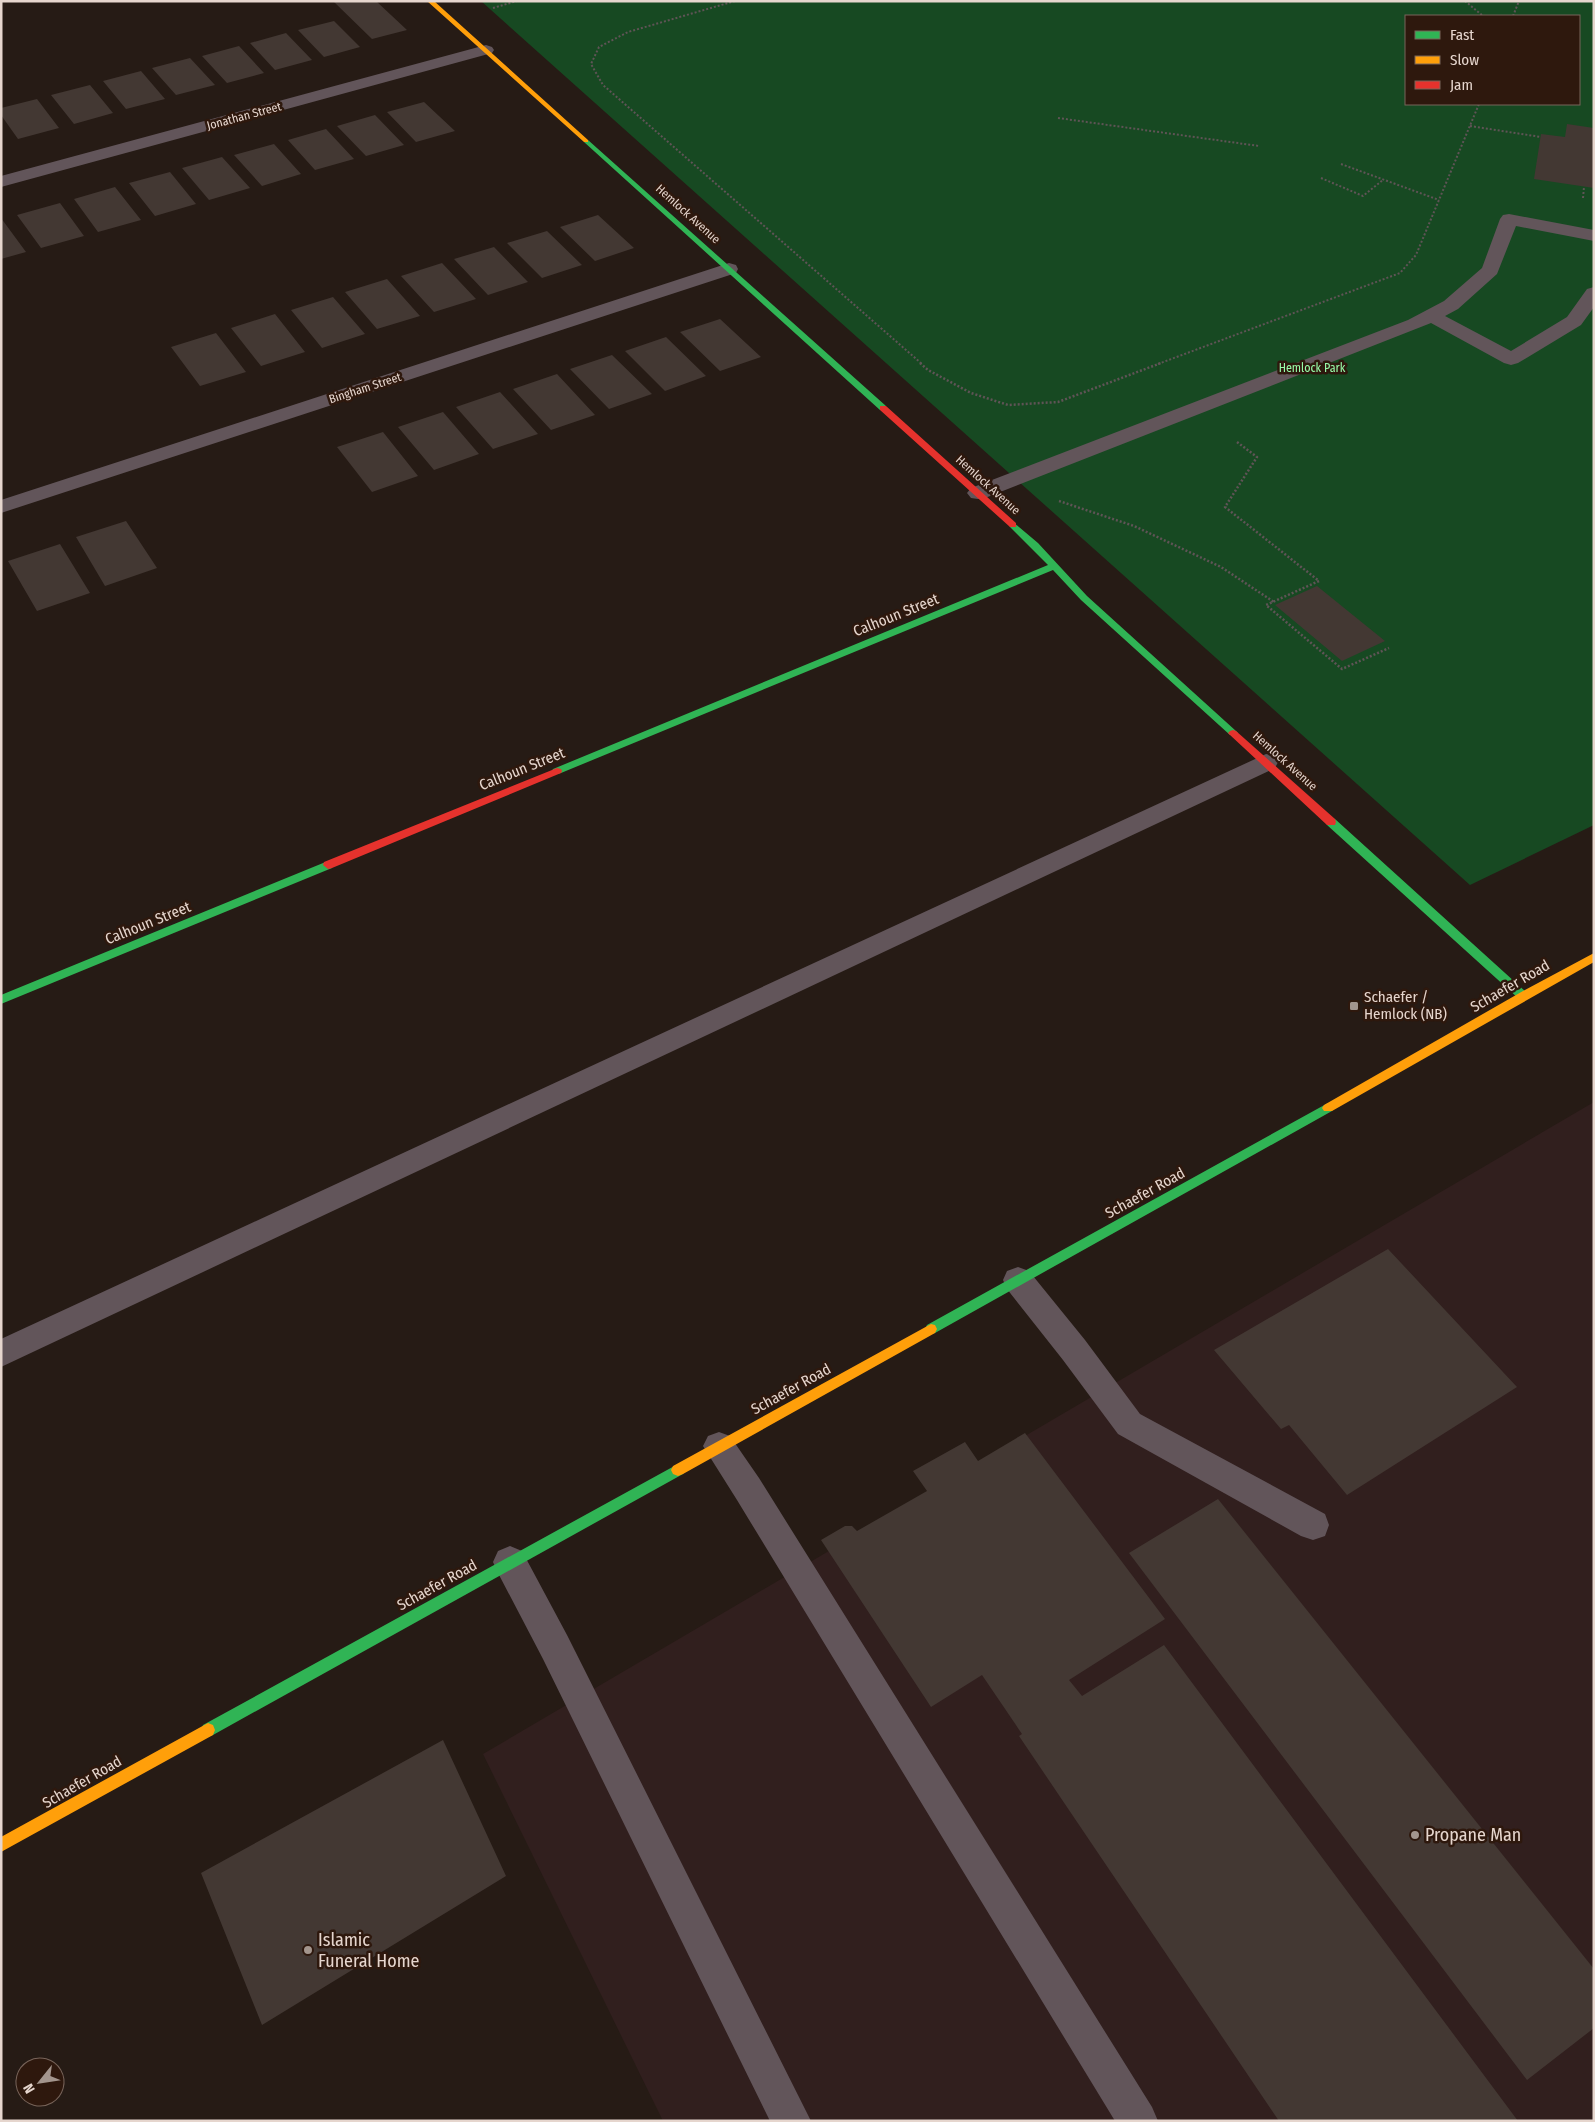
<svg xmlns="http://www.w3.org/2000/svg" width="1595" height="2122" viewBox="0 0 1595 2122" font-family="'Fira Sans Condensed',sans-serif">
  <rect width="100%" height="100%" fill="#261b15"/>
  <path fill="#311f1e" d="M1594,1102V2121H663L483,1754Z"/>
  <path fill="#174922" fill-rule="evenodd" d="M481,1H1594V825L1470,885ZM1406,16H1579V104H1406Z"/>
  <path fill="#433833" d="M333,1H376L407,30L372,39Z
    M334,21L360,47L324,57L298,30Z
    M286,33L312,60L275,70L250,43Z
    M239,46L264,73L227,83L202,56Z
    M190,58L215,85L176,95L152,68Z
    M141,71L165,99L126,109L103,81Z
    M90,85L113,113L74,124L51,95Z
    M37,99L59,128L18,139L1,115V108Z
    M424,102L455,131L416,142L387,112Z
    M375,115L404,145L366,156L337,126Z
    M1567,124L1594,128V188L1534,179L1541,134L1565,137Z
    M326,129L354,159L315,170L288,140Z
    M274,144L301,174L262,186L234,155Z
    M222,157L250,188L209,200L182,168Z
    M170,172L196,204L155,216L129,183Z
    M115,187L141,220L98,232L74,199Z
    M60,203L84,236L41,248L17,215Z
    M598,215L634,248L595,261L560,227Z
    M1,218L26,252L1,259Z
    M547,231L582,265L542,278L507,243Z
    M494,247L528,282L488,295L454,259Z
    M442,263L476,299L434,312L401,276Z
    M387,279L420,316L377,329L345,292Z
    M333,297L365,334L322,348L291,310Z
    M275,314L305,352L261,366L231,328Z
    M720,319L761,357L720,371L680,332Z
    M216,333L246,372L200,386L171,347Z
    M666,337L706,376L665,391L625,351Z
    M612,355L652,394L609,409L570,369Z
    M557,374L595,415L551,430L513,389Z
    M500,392L538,434L493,449L456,407Z
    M443,412L479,454L434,470L398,427Z
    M383,432L418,476L372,492L337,447Z
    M126,521L157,568L105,586L76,537Z
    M60,544L90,593L37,611L8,561Z
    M1317,586L1385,641L1342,661L1275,605Z
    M1388,1249L1517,1387L1347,1495L1289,1425L1281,1429L1214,1350Z
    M1025,1433L1165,1619L1069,1680L1082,1696L1164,1645L1518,2121H1279L1019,1736L1022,1734L982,1675L931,1707L821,1540L845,1526H852L857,1531L927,1491L913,1471L965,1442L978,1461Z
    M1218,1499L1594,1969V2028L1527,2080L1129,1553Z
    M443,1740L506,1876L262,2025L201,1873Z"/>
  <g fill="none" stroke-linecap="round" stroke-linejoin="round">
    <path stroke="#5f5456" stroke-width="2" stroke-dasharray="2 2" stroke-linecap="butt" d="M735,1L628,32L599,47L591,64L603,85L922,364
      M1465,1L1483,16
      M493,8L517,1
      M1513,16L1519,1
      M1058,118L1259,146
      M1470,126L1541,137
      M1341,164L1439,200
      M1321,178L1363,196L1383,180
      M1583,198L1584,187
      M1158,364L1400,273L1416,255L1479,104"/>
    <path stroke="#5f5456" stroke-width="2.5" stroke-dasharray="2 2" stroke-linecap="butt" d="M920,363L928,370L971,393L1008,405L1058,402L1161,363
      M1237,442L1257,457L1225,507L1319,581L1266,605L1342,669L1389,648
      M1059,501L1134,526L1221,567L1274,602"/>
    <path fill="#62555a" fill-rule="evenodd" d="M1509,214L1594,230V241L1516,226L1497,274L1458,309L1445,316L1511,351L1567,317L1587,289L1594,287V307L1581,325L1518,363L1511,365L1504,363L1431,323L985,498L978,499L971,498L967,493L971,488L1408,320L1444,301L1482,268L1500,219L1503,215Z
      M1266,754L1275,756L1278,762L1275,768L1,1367V1339Z
      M1018,1267L1029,1271L1085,1340L1140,1414L1325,1514L1329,1525L1325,1536L1313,1540L1301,1536L1118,1434L1063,1360L1007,1289L1003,1280L1007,1271Z
      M719,1432L730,1436L759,1478L1152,2107L1158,2121H1115L737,1500L703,1446L708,1436Z
      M510,1546L522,1551L567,1635L811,2121H770L543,1659L498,1573L493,1562L498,1551Z"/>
    <path fill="#62555a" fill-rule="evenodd" d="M486,45L492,47L494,50L492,53L1,187V176Z
      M729,263L736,265L738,269L736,273L1,513V500Z"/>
    <path fill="#30b455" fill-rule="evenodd" d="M584,140H588L886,406V410H880L584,142Z
      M1013,522L1038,543L1087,596L1236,731L1238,733L1236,735H1230L1081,600L1053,570L561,773L557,774L552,771L553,769L1048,565L1010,527L1009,525Z
      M1331,818L1335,819L1526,992L1527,995L1526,998H1518L1327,825L1326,822L1327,819Z
      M328,861L333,865L332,868L1,1004V995Z
      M1328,1103L1332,1105L1334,1108L1332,1111L935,1333L931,1334L927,1333L925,1329L927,1325Z
      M678,1464L683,1466L685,1470L683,1474L213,1735L208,1737L203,1735L201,1730L203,1725Z"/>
    <path fill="#ff9f0a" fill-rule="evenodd" d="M427,1H434L588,140V142H584Z
      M1594,953V962L1332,1111H1324L1322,1108L1324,1105L1523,991Z
      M931,1324L935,1325L937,1329L935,1333L683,1474L678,1476L673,1474L671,1470L673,1466Z
      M208,1723L213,1725L215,1730L213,1735L1,1852V1837Z"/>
    <path fill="#e5322d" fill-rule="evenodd" d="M880,406H886L1016,523V527H1010L880,410Z
      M1233,730L1236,731L1335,819L1336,822L1335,825H1327L1230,735L1228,733L1230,731Z
      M557,768L561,769L562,771L561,773L332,868L328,869L323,865L324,862Z"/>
  </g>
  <g fill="#a3958d" stroke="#2e180d" stroke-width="2">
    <rect x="1349" y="1001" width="10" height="10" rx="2.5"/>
    <circle cx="1415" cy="1835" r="5"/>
    <circle cx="308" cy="1950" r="5"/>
  </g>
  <g text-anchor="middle" stroke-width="5" stroke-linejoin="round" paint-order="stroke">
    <g font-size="12" fill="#e6d6ce" stroke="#2e180d">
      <text transform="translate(244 116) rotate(-15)" y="4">Jonathan Street</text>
      <text transform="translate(688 214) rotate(42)" y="4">Hemlock Avenue</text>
      <text transform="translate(365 388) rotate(-18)" y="4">Bingham Street</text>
      <text transform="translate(988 485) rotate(42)" y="4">Hemlock Avenue</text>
      <text transform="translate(1285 761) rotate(42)" y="4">Hemlock Avenue</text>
    </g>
    <g font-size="12" fill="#98fda9" stroke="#2e180d">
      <text x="1312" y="372">Hemlock Park</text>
    </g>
    <g font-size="15" fill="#e6d6ce" stroke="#2e180d">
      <text transform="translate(896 615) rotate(-22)" y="5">Calhoun Street</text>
      <text transform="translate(522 769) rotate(-22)" y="5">Calhoun Street</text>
      <text transform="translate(148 923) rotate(-22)" y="5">Calhoun Street</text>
      <text transform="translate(1510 986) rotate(-30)" y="5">Schaefer Road</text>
      <text transform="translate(1145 1193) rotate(-29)" y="5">Schaefer Road</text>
      <text transform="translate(791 1389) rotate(-29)" y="5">Schaefer Road</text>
      <text transform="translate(437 1585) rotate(-29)" y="5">Schaefer Road</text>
      <text transform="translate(82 1782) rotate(-30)" y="5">Schaefer Road</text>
    </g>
    <g font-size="15" fill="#e6d6ce" stroke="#2e180d" text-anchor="start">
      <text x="1364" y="1002">Schaefer /<tspan x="1364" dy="17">Hemlock (NB)</tspan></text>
    </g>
    <g font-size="18" fill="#e6d6ce" stroke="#2e180d" text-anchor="start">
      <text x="1425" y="1841">Propane Man</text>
      <text x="318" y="1946">Islamic<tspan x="318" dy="21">Funeral Home</tspan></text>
    </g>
  </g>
  <rect width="1595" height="2122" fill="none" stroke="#e6d6ce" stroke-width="5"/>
  <rect x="1405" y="15" width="175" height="90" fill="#2e180d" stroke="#78645a"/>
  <rect x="1415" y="31" width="25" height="8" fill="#30b455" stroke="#78645a"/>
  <text x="1450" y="40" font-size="15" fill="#e6d6ce">Fast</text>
  <rect x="1415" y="56" width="25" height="8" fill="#ff9f0a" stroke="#78645a"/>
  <text x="1450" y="65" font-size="15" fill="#e6d6ce">Slow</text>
  <rect x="1415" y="81" width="25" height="8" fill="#e5322d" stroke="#78645a"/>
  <text x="1450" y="90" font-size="15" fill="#e6d6ce">Jam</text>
  <g transform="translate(40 2082) rotate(240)"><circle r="24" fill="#2e180d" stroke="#78645a"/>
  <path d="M0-4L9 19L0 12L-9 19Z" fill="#a3958d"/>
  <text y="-8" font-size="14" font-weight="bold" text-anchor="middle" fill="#e6d6ce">N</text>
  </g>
</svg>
